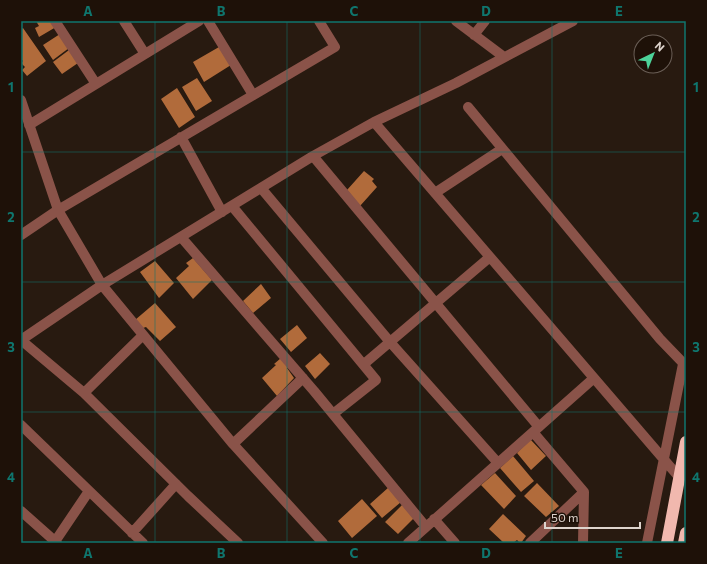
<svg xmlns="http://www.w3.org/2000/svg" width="707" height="564" viewBox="0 0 707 564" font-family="Commissioner,sans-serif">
  <rect width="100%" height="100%" fill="#281a10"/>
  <path fill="#b16b3b" d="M36,21H52L56,27L39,37L35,28L39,26Z
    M23,28L46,61L27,76L22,70L25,67L21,63L23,61L21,59V29Z
    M60,34L69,48L53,60L43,45Z
    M219,47L231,65L204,82L193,62Z
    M69,50L78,63L62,74L53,62Z
    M197,78L212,101L196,111L182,87Z
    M177,88L195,117L179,128L161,99Z
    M364,171L374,179L372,181L377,187L360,206L347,190Z
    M193,258L212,280L193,299L176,278L189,266L186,263Z
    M155,261L174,283L159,298L140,272Z
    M261,284L271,298L253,313L243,301Z
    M155,303L176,327L160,341L146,327L143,328L135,320Z
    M297,325L307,338L291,352L280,339Z
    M320,353L330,364L315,379L305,366Z
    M281,358L289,366L287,368L294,378L277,396L262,378L276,365L274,364Z
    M530,439L546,456L531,470L517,453Z
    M513,456L534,481L521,492L500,468Z
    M495,473L516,496L504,509L481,485Z
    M537,483L559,506L546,517L524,496Z
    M389,487L401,502L382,518L370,504Z
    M362,499L377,516L352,538L338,521Z
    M402,505L414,518L398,534L385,522Z
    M503,514L526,536L521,543H520L517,540L513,543H504L489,529Z"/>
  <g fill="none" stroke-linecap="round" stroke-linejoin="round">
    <path stroke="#8a5349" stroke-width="10" d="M55,21L96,84
      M124,21L145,54
      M208,21L253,95
      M456,21L504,57
      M474,35L485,21
      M21,100L58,210L102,285L233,444L323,543
      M468,107L660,339L686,366
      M374,122L679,477
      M29,125L199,21
      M181,137L222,212
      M313,156L539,427
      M261,188L390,342L498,463
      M435,193L502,149
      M232,206L376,380L333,414
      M21,235L58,210L335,47L319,21
      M181,237L314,391L426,527
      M21,340L102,285L313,156L374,122L456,83L573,21
      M21,340L84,393L188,496L238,543
      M364,364L490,257
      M84,393L143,335
      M21,425L143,543
      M233,444L303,378
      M21,511L57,543
      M434,519L455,543
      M132,533L176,484
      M54,543L89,491
      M408,543L594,378
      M530,543L584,492L533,432
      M583,543L584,492
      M647,543L683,364"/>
    <path stroke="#f1b8ae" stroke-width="12" d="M667,543L686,442
      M684,543L686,533"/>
  </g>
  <path fill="none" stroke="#0f766e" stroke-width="1" stroke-opacity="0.55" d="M155,21V543M287,21V543M420,21V543M552,21V543M21,152H686M21,282H686M21,412H686"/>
  <rect width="707" height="564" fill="none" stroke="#1e1108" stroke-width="44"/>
  <g transform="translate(653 54) rotate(43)"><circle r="19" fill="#1e1108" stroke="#6b5f57"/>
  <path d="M0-3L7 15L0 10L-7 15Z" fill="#4dd39a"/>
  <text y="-6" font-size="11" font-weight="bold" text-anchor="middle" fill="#ded4cd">N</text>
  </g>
  <path d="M545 522v6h95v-6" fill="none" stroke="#ded4cd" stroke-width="2"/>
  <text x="551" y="522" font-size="12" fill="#ded4cd" stroke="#1e1108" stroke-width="3" paint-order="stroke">50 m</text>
  <rect x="22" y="22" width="663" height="520" fill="none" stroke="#0f766e" stroke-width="1.5"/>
  <g font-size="13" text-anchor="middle" font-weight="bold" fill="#0f766e">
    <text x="88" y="16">A</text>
    <text x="221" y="16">B</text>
    <text x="354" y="16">C</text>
    <text x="486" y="16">D</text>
    <text x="619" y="16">E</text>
    <text x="11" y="92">1</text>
    <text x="696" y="92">1</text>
    <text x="11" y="222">2</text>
    <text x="696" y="222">2</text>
    <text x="11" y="352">3</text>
    <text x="696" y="352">3</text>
    <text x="11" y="482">4</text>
    <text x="696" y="482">4</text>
    <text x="88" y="558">A</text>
    <text x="221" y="558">B</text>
    <text x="354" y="558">C</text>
    <text x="486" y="558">D</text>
    <text x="619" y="558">E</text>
  </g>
</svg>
